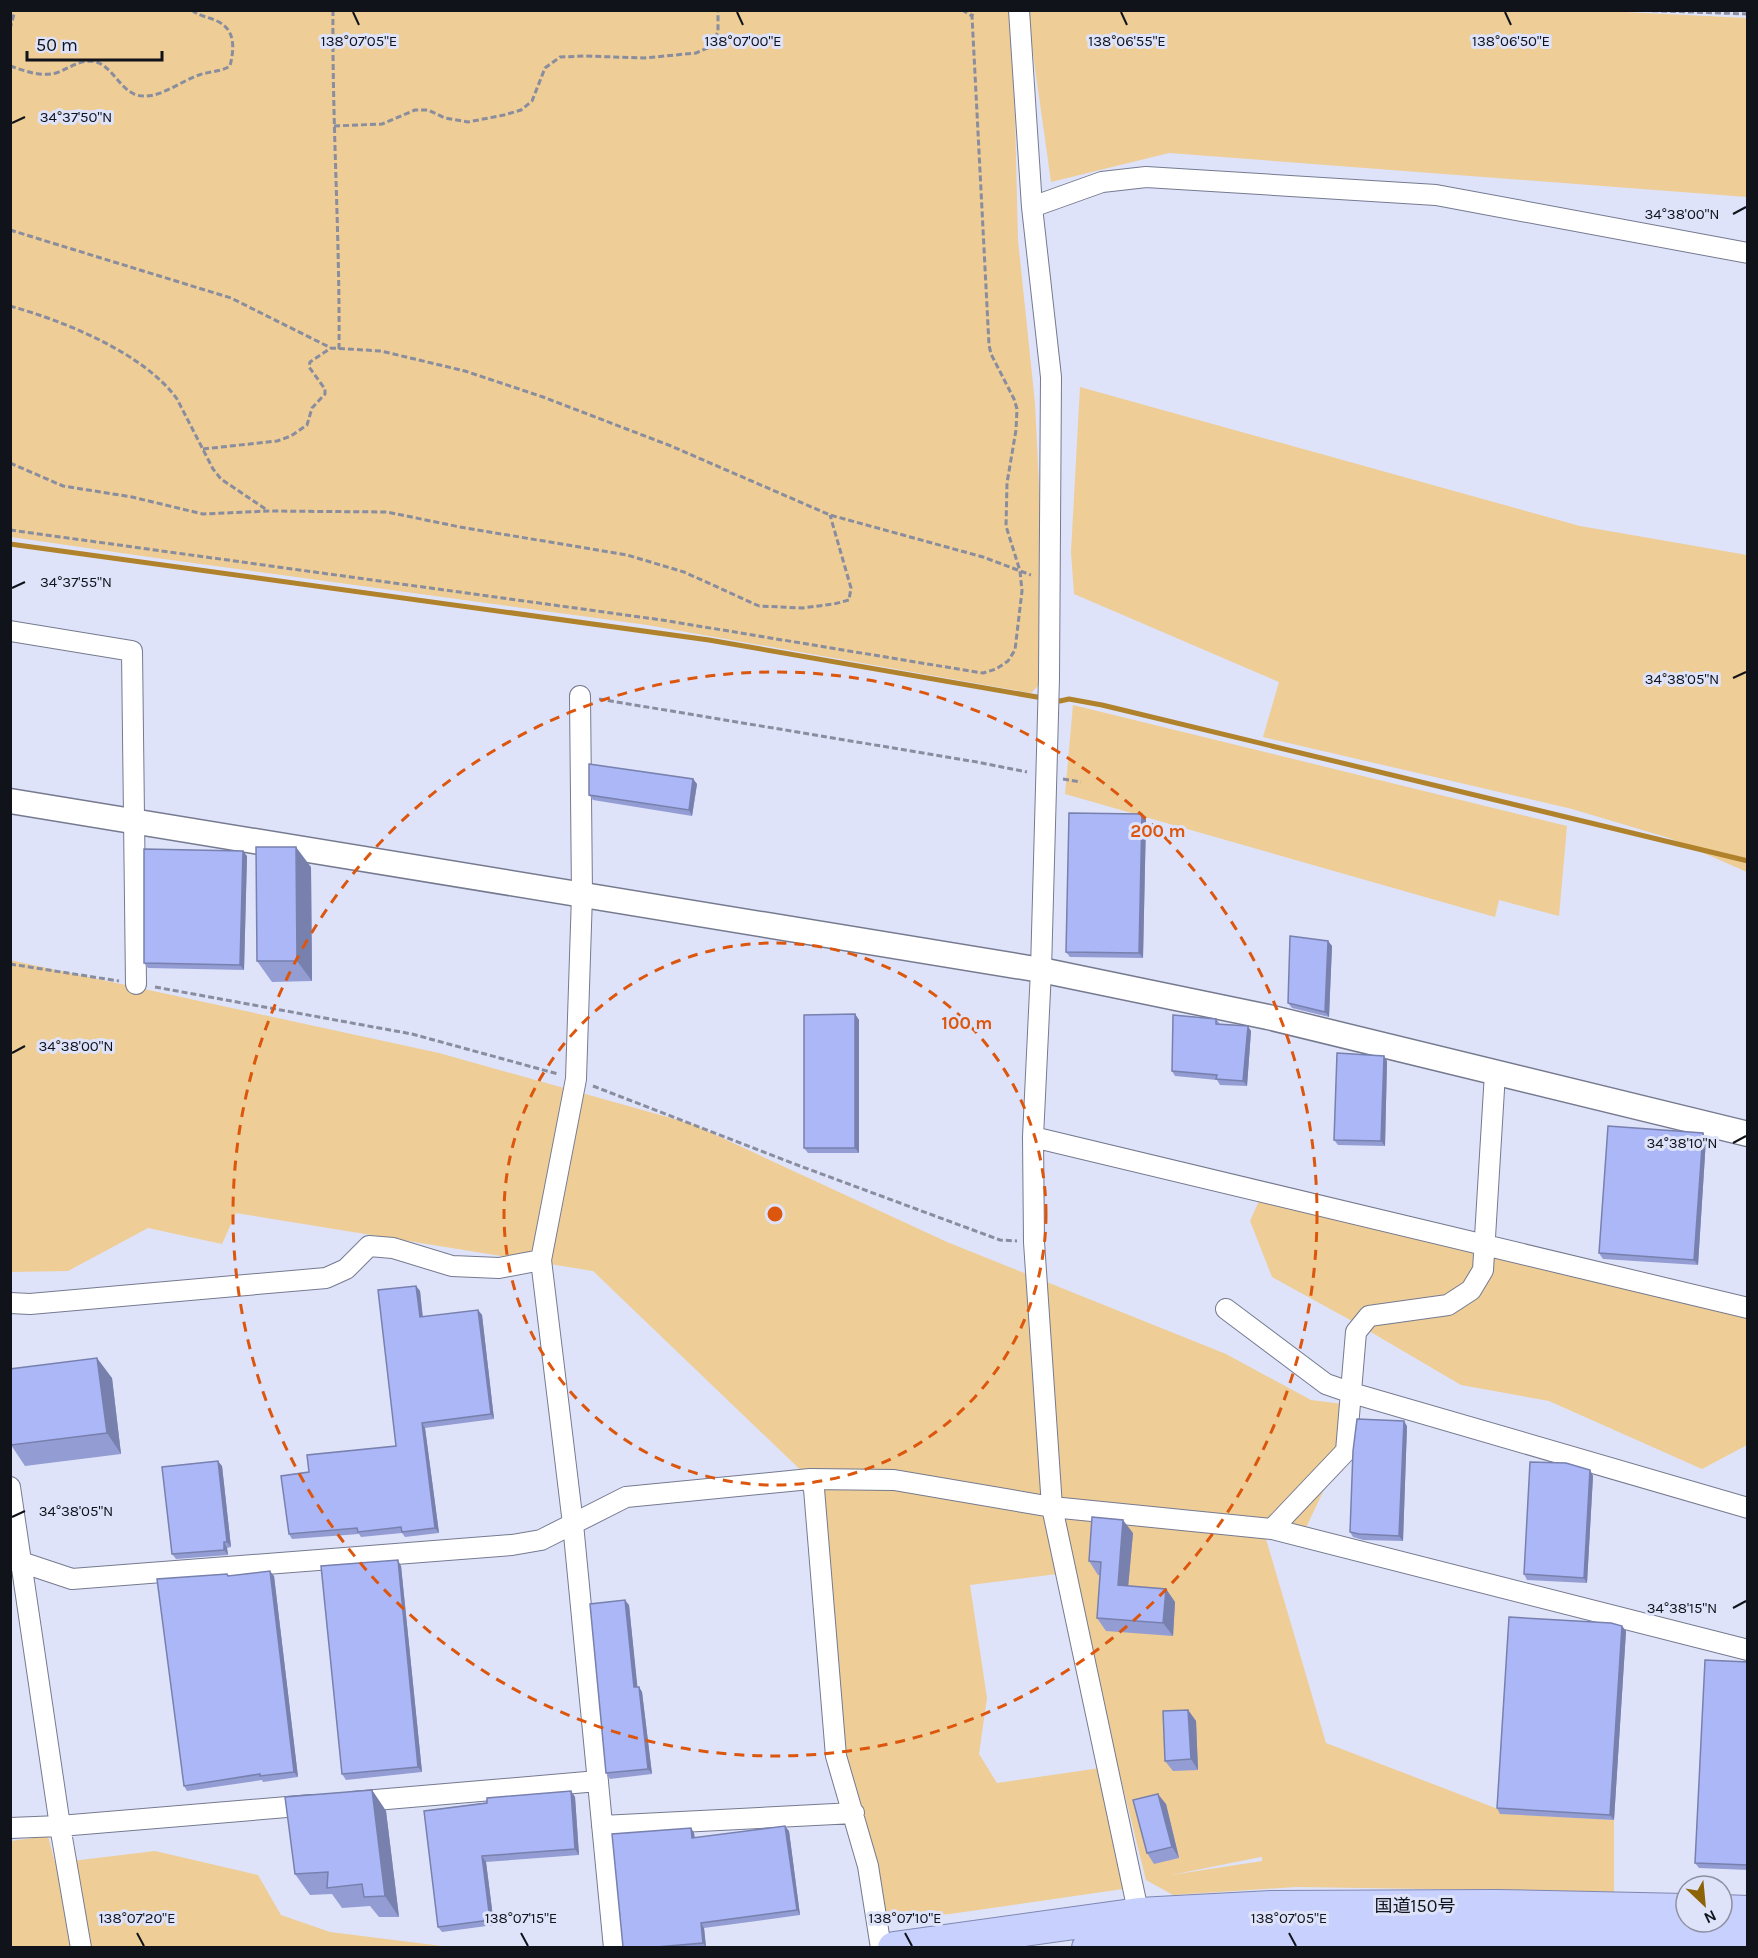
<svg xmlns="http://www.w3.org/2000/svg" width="1758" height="1958" viewBox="0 0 1758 1958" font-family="Karla,'Noto Sans JP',sans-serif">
  <rect width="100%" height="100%" fill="#dee3fa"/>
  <path fill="#eecd96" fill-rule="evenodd" d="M1584,10L1747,18V197L1169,153L1051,182L1027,11Z
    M11,11H1009L1015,118L1018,240L1035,403L1043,569L1039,685L1031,693L647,625L149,557L11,537Z
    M1080,387L1580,526L1747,555V872L1669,838L1572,809L1263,737L1279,682L1074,594L1071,552Z
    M1073,705L1567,826L1559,916L1499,900L1495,917L1065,794Z
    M10,960L439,1053L692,1124L947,1242L1226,1354L1311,1400L1351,1405L1349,1437L1302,1536L1060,1499L1057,1574L970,1585L987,1698L979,1754L997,1783L1107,1767L1115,1841L1123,1889L950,1914L886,1918L835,1743L810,1479L593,1271L236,1213L222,1244L148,1228L68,1271L11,1272Z
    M1263,1192L1747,1317V1445L1702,1469L1549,1401L1461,1385L1352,1321L1272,1277L1250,1221Z
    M1060,1508L1219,1523L1266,1539L1326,1743L1511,1814L1614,1820V1892L1296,1887L1173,1895L1146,1880L1096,1679ZM1262,1857V1861L1171,1875L1261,1857Z
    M48,1836L55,1863L155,1851L258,1875L281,1915L330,1932L450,1947L11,1948V1841Z"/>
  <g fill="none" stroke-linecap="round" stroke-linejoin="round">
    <path stroke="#b0822c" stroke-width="5" d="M10,544L709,640L1060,701L1069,699L1102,705L1748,861"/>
    <defs>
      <path id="minor" d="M1019,10L1032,207L1051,377L1049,678L1041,970L1033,1137L1034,1242L1052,1507L1141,1925
        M1032,207L1102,182L1146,177L1436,195L1748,253
        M10,631L132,651L136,984
        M580,696L582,895L576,1079L541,1260L573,1524L614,1948
        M1033,1137L1748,1308
        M10,1303L30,1304L326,1278L346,1269L369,1246L393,1248L452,1266L499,1268L541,1260
        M1226,1309L1326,1384L1352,1393L1748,1508
        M810,1479L814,1489L836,1756L868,1866L881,1948
        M10,1487L60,1826L81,1948
        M1272,1529L1346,1451L1356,1332L1369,1316L1448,1305L1471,1290L1483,1270L1495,1073
        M10,1561L21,1562L72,1579L512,1545L541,1540L626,1497L810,1479L894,1480L1052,1507L1272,1529L1748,1650
        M352,1802L598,1781
        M602,1826L854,1813
        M10,1828L60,1826L311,1805"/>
      <path id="tertiary" d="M10,801L1041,970L1268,1017L1748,1134"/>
      <path id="trunk" d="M1722,1911L1748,1912
        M894,1948L1139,1914L1271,1907L1497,1906L1686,1910
        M1088,1948C1306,1917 1528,1936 1748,1941"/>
    </defs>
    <use href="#minor" stroke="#767a8f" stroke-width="22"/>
    <use href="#tertiary" stroke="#767a8f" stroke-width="27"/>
    <use href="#trunk" stroke="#7f87ae" stroke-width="34"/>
    <path stroke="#898d9e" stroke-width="3" stroke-dasharray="6 3" stroke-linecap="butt" d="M333,10C332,123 340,236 339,349
      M962,10L972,16
      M1634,10L1748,14
      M10,29L15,10
      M10,66C26,71 39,77 56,73C68,69 77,61 91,61C110,62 117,86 134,94C155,103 180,81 199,75C210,71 221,72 230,66C234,50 236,31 219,22C210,17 200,17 192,10
      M334,126L382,124L415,110H428L445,118L468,122L504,115L521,110L532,101L545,68L560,57L585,56L644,58L696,53L710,47L718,32V10
      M10,230L231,298L331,348L381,351L465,371L543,397L671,446L830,515L983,557L1031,575
      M10,306C64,321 144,353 177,399L213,469L221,479L267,510
      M203,449L277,441L291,436L307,425L312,408L325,394V389L309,367L310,362L331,348
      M10,463L63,486L132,497L203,514L268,511L387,512L460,527L627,555L684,572L759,606L802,608L834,604L849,600L851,588L830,515
      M10,530L662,620L970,671L983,673L996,669L1008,661L1015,650L1022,591L1020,571L1006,526L1007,483L1016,430L1017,409L1014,399L991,354L989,345L972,16L974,10
      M599,699L977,762L1027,772
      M1063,779L1081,782
      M10,964L119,981
      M155,987L412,1034L558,1074
      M593,1086L800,1166L1000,1240L1017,1241"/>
    <use href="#minor" stroke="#fff" stroke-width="20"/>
    <use href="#tertiary" stroke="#fff" stroke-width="24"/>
    <use href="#trunk" stroke="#c8d0fe" stroke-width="32"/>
  </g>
  <path fill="#939dd4" d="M693,779L697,784L692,816L593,800L589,795Z
    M1146,819L1143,958L1070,957L1066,952Z
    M247,856L244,970L148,968L144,963Z
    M311,867L312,981L272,982L257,961Z
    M1328,941L1332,946L1329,1017L1292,1008L1288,1003Z
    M855,1014L859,1020V1153H808L804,1148Z
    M1216,1019L1220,1024L1251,1031L1247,1086L1220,1085L1217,1080L1175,1076L1172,1071Z
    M1387,1061L1385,1146L1338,1145L1334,1140Z
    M1703,1133L1706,1139L1698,1265L1603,1259L1599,1253Z
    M416,1286L420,1291L423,1317L478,1310L482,1315L494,1419L425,1428L439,1533L405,1537L402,1533L361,1537L359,1534L292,1539L289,1534L309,1472L396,1446Z
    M112,1378L121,1454L25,1466L11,1445Z
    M1407,1426L1403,1541L1363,1540L1353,1537L1350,1532Z
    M222,1466L231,1547L227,1548L228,1555L176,1559L172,1554Z
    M1590,1470L1593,1476L1587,1583L1527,1580L1524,1574Z
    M1133,1533L1128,1586L1166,1589L1175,1602L1173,1636L1106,1631L1097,1618L1100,1575H1098L1089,1561Z
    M401,1566L422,1772L346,1780L342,1774Z
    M227,1574L229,1576H274L298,1777L263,1782L262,1780L187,1791L184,1786Z
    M629,1605L637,1687H639L642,1692L652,1774L610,1779L606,1773Z
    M1622,1626L1626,1631L1614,1820L1500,1814L1497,1808Z
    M1748,1662V1870L1699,1868L1695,1863Z
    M1188,1710L1196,1721L1198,1770L1173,1771L1165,1761Z
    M372,1790L386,1811L399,1917H379L370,1906L342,1908L332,1894L310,1895L295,1874Z
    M571,1791L575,1797L579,1855L486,1862L494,1925L442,1932L438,1927L424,1811Z
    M1166,1804L1179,1858L1154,1864L1147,1853Z
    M691,1828L694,1833L695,1838L789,1831L800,1915L704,1928L706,1947H623Z"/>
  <path fill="#7880ad" d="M693,779L697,784L692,816L689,810Z
    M1142,814L1146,819L1143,958L1139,953Z
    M296,847L311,867L312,981L297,961Z
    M243,851L247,856L244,970L240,965Z
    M1328,941L1332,946L1329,1017L1325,1012Z
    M855,1014L859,1020V1153L855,1148Z
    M1248,1026L1251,1031L1247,1086L1243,1081Z
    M1384,1056L1387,1061L1385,1146L1381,1141Z
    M1703,1133L1706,1139L1698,1265L1694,1260Z
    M416,1286L420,1291L423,1322L420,1317Z
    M478,1310L482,1315L494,1419L491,1414Z
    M97,1358L112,1378L121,1454L107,1433Z
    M1404,1421L1407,1426L1403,1541L1399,1536Z
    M422,1423L425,1428L439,1533L435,1528Z
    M218,1461L222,1466L231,1547L227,1542Z
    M1590,1470L1593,1476L1587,1583L1584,1578Z
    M1123,1520L1133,1533L1127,1599L1118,1585Z
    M224,1542L227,1548L228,1555L224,1550Z
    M398,1560L401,1566L422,1772L418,1767Z
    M270,1571L274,1576L298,1777L294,1772Z
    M1166,1589L1175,1602L1173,1636L1163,1623Z
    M625,1600L629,1605L638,1692L634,1687Z
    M1622,1626L1626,1631L1614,1820L1610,1815Z
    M639,1687L642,1692L652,1774L648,1769Z
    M1188,1710L1196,1721L1198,1770L1191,1759Z
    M372,1790L386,1811L399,1917L385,1896Z
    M571,1791L575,1797L579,1855L575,1849Z
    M1158,1794L1166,1804L1179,1858L1172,1847Z
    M785,1826L789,1831L800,1915L797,1910Z
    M691,1828L694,1833L695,1844L692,1838Z
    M482,1856L486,1862L494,1925L490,1920Z
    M701,1923L704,1928L706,1947L703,1943Z"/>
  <path fill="#abb7f7" stroke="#7880ad" stroke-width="1.5" d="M589,764L693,779L689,810L589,795Z
    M1069,813L1142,814L1139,953L1066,952Z
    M256,847H296L297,961H257Z
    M144,849L243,851L240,965L144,963Z
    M1290,936L1328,941L1325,1012L1288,1003Z
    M855,1014V1148H804V1015Z
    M1173,1015L1216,1019V1024L1248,1026L1243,1081L1216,1079L1217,1075L1172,1071Z
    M1337,1053L1384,1056L1381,1141L1334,1140Z
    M1608,1126L1703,1133L1694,1260L1599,1253Z
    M416,1286L420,1317L478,1310L491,1414L422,1423L435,1528L402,1532L401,1527L358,1532L357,1528L289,1534L281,1476L309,1472L307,1455L396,1446L378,1290Z
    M97,1358L107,1433L11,1445L10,1369Z
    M1357,1419L1404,1421L1399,1536L1359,1534L1350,1532L1353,1451Z
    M218,1461L227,1542H224V1550L172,1554L162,1467Z
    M1530,1462L1566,1463L1590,1470L1584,1578L1524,1574Z
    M1092,1517L1123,1520L1118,1585L1166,1589L1163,1623L1097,1618L1101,1562L1089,1561Z
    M398,1560L418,1767L342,1774L321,1566Z
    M270,1571L294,1772L260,1776V1774L184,1786L157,1579L227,1574L228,1576Z
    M625,1600L634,1687H639L648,1769L606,1773L590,1604Z
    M1509,1617L1611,1623L1622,1626L1610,1815L1497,1808Z
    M1705,1660L1748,1662V1865L1695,1863Z
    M1188,1710L1191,1759L1165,1761L1163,1711Z
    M372,1790L385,1896L364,1897L362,1884L327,1888L328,1872L295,1874L285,1797Z
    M571,1791L575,1849L482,1856L490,1920L438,1927L424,1811L487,1803V1798Z
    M1158,1794L1172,1847L1147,1853L1133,1800Z
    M785,1826L797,1910L701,1923L703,1943L656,1947H623L612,1834L691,1828L692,1838Z"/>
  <path fill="none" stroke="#11131b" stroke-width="2" d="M353,12L359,25M737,12L743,25M1121,12L1127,25M1505,12L1511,25M12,123L25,117M1733,214L1746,207M12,588L25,582M1733,678L1746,672M12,1053L25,1046M1733,1143L1746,1136M12,1517L25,1511M1733,1608L1746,1601M137,1933L144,1946M521,1933L528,1946M905,1933L912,1946M1289,1933L1296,1946"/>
  <g fill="none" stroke="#dd560d" stroke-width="3" stroke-dasharray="10 8">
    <circle cx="775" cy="1214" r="271"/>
    <circle cx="775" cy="1214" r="542"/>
  </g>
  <g text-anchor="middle" stroke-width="6" stroke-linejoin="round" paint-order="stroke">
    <g font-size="18" fill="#11131b" stroke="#dee3fa">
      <text x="1415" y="1912">国道150号</text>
    </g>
  </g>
  <g font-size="15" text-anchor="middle" fill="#11131b" stroke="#dee3fa" stroke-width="6" stroke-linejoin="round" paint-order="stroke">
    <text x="359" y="46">138°07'05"E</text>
    <text x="743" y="46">138°07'00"E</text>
    <text x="1127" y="46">138°06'55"E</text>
    <text x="1511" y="46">138°06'50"E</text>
    <text x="76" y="122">34°37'50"N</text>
    <text x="1682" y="219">34°38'00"N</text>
    <text x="76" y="587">34°37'55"N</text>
    <text x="1682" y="684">34°38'05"N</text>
    <text x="76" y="1051">34°38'00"N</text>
    <text x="1682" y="1148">34°38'10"N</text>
    <text x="76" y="1516">34°38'05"N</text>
    <text x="1682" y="1613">34°38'15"N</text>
    <text x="137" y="1923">138°07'20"E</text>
    <text x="521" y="1923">138°07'15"E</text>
    <text x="905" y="1923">138°07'10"E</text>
    <text x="1289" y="1923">138°07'05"E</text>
  </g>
  <circle cx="775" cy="1214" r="9" fill="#dd560d" stroke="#dee3fa" stroke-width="3"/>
  <g font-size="18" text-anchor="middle" font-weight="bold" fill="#dd560d" stroke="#dee3fa" stroke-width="6" stroke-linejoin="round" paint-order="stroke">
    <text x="1158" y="837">200 m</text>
    <text x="967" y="1029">100 m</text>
  </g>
  <rect width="1758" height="1958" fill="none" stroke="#11131b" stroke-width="24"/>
  <g transform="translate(1704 1904) rotate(154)"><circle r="28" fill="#dee3fa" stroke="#8c90a1" stroke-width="1.5"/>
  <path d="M0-4.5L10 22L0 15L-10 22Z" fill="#8c6306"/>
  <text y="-9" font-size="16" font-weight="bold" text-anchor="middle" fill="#11131b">N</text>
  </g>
  <path d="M27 51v9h135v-9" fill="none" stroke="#11131b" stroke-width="3"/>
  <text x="36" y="51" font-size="18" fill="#11131b" stroke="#dee3fa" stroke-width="4.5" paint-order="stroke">50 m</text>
</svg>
